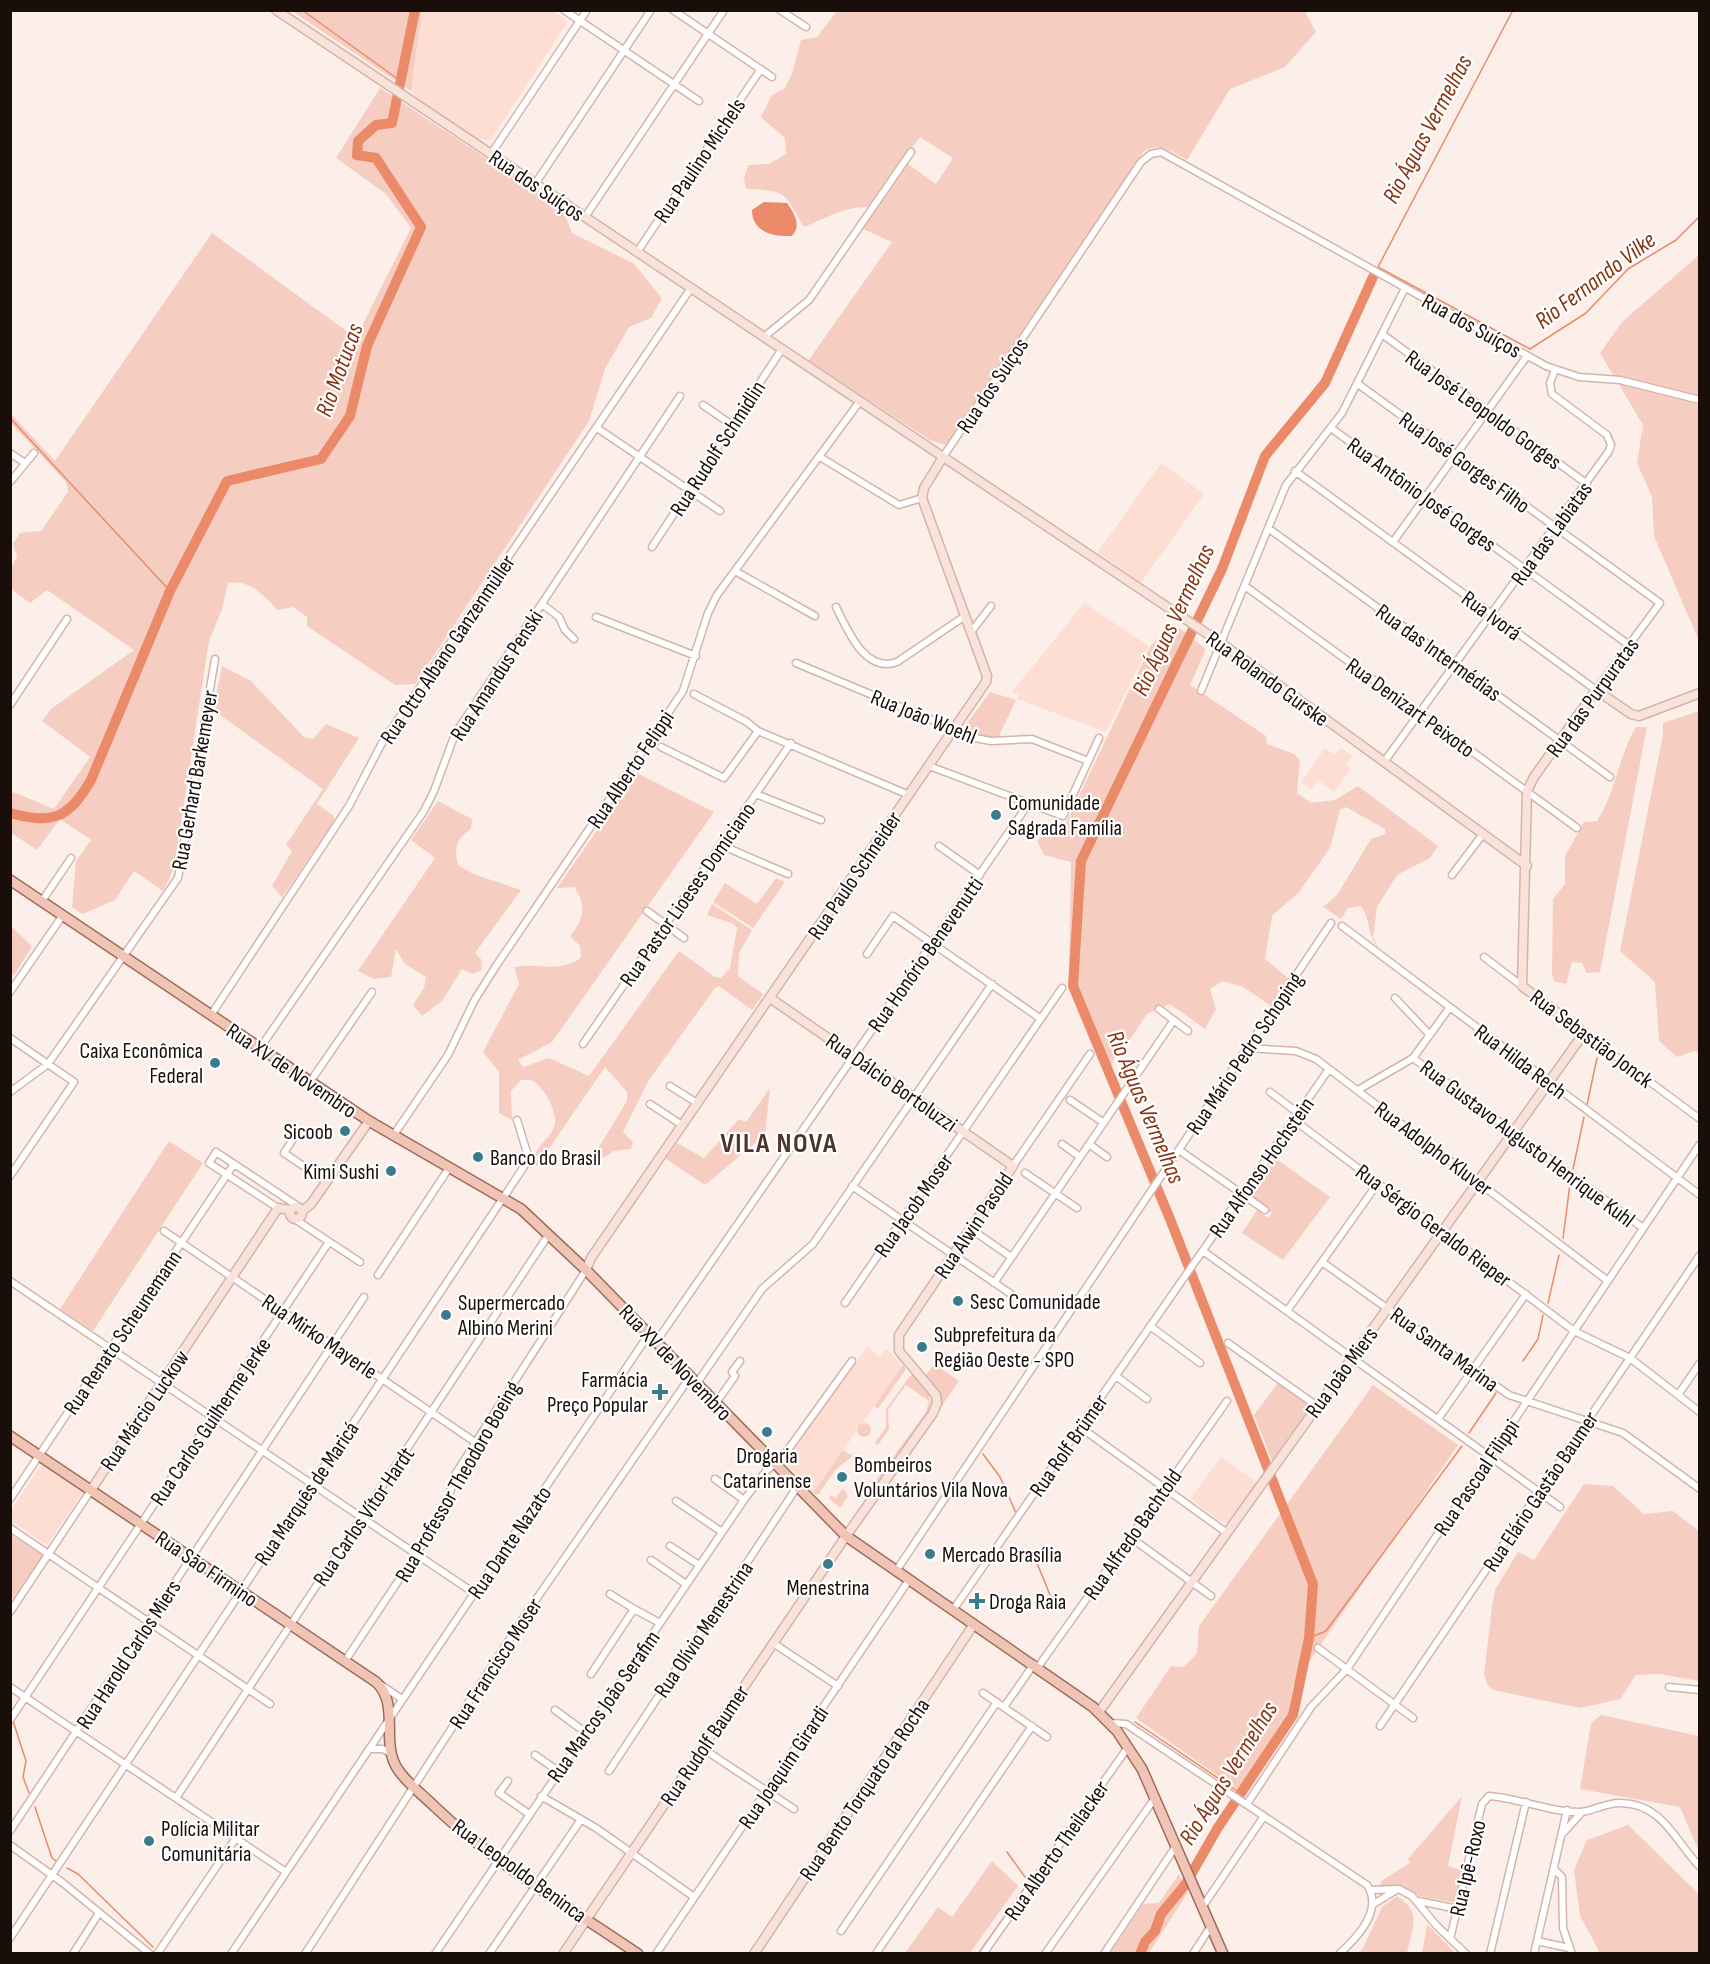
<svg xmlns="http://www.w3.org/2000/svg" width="1710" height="1964" viewBox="0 0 1710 1964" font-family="'Sofia Sans Condensed',sans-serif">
  <rect width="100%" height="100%" fill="#fcefea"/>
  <path fill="#feddd2" d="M422,11H553L566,19L567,23L490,141L472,137L426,106L411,91Z
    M1161,463L1204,494L1141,583L1098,552Z
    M1084,603L1149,646L1106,732L1017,699L1019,694L1012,692Z
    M1325,748L1335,755L1341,748L1352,756L1346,764L1351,768L1334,792L1318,780L1311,789L1301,782Z
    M868,1346L879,1357L885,1350H888L902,1366L813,1493L784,1461Z
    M1221,1457L1257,1483L1227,1523L1222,1522L1190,1499Z
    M43,1462L84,1490L47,1545L11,1521V1510Z"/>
  <path fill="#f5cec1" d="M1304,10L1316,32L1285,67L1230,89L1187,160C1173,152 1160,142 1144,151L957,434L945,445L930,440L808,361L892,242L863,229L864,225L908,164L936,184L953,158L920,137L869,207C845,206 826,218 804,227C784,193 788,190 746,189L744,178L748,165L769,164L786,154L785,138L761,117L772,95L784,89L792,74L801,40L817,37L837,11Z
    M292,11H422L411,91Z
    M380,88L562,208L572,233L633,263L662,298L651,318L629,327L605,369L589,421L415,684L395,685L307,626V617L293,607L278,610C263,595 251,580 228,583L222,609L209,641L174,868L163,891L134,871L115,900L82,914L72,907L76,861L91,840L60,819L37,850L11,833V795L13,792L54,809L90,757L42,721L51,709L134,650L47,590L30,603L11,589V568L17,557L13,544L20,533L41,531L68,492L66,482L11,423V414L55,461L212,233L356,338L411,228L386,194L336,158Z
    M1699,255V641L1654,536L1652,497L1637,463L1643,425L1600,353L1622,322Z
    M1174,624L1206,649L1190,685L1266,736L1267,744L1294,754L1300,760L1297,793L1311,803L1335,800L1358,786L1438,846L1430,858L1397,875L1377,907L1373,937L1378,948C1367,935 1371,920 1361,906L1348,908L1341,919L1323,907L1337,895L1371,839L1385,834V829L1346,807L1340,810L1330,848L1299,892L1272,916L1265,959L1289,979L1273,1004L1270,1005L1243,987L1223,981L1210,989L1216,1009L1205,1029L1170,1004L1147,1014L1119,1056L1116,1055L1107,1074L1069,980L1071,862L1044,855L1037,841L1052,826L1059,831L1067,821L1151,645Z
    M222,666L251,681L304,737L313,739L326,724L359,738L317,804L334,816V822L282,897L272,886L292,851L286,845L323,789L213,710Z
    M990,692L1016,700L998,738L986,739L963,729Z
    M1699,711V1054L1695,1051L1677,1057L1659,1041L1655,982L1620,951L1663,735V723Z
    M1636,727H1647L1600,972L1587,973L1582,963L1572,962L1566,984L1554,981L1552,973L1553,899L1565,884V856L1584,822L1597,821C1616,792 1618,757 1636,727Z
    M637,773L714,812L552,1042L518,1060L523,1067L549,1058L589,1076L679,951L715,977L721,978L730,968L737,928L734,924L707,915L712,904L752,930L739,953L738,976L763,994L752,1010L719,986L715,988L649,1080L623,1132L633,1142L631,1149L614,1151L595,1163L591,1160L627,1101V1092L605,1067L537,1166L533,1163C534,1147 548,1141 554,1127C559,1115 545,1088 534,1082C530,1079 525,1080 521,1080L511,1091L512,1120L499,1113V1072L483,1052L519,984L514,967C538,962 562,974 581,957L580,946L570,936C584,920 587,904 574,887L557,888Z
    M438,801L472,819L471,829C456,839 454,848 458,865L473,874L521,890L475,953L481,959L482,970L473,974L462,969L442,1001L422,1016L413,1005L424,988L426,977L405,964L396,949L391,977L374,979L358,971L435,858L411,840Z
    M776,878L785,882L753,928L713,902L725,883L757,904Z
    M10,925L32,946L15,974L11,976Z
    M770,1088L765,1135L705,1185L666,1159L677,1143L704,1158L739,1119L746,1122Z
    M169,1141L203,1163L93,1331L60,1309Z
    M1275,1158L1330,1197L1283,1260L1242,1233L1257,1210L1268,1218L1272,1213L1249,1195Z
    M934,1364L959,1381L941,1407L940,1394L925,1376Z
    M903,1365L906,1369L878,1409L874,1406Z
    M913,1375L929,1393L931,1406L867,1498V1493L926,1412L929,1401L906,1385L888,1410L889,1429L878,1445L875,1443L886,1427V1409L910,1376Z
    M1278,1383L1311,1407L1272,1461L1254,1415Z
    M1373,1385L1458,1445L1293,1685L1289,1711L1238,1790L1136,1718L1171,1666L1184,1667L1197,1653L1199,1626Z
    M857 1430a7 7 0 1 1 14 0a7 7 0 1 1-14 0Z
    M843,1450L853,1456L836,1469L818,1495L813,1493Z
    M1584,1484L1613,1486L1644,1514L1673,1511L1699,1531V1681L1659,1674L1636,1675L1620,1699L1580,1708L1493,1690L1487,1684L1484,1674L1492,1607L1495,1590L1518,1552L1534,1560Z
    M843,1488L848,1496L840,1508L829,1498L831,1495L836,1498Z
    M10,1534L43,1555L14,1599L11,1597Z
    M1601,1715L1699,1736V1852L1680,1807L1580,1789L1591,1723Z
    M1462,1796L1448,1866L1463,1871L1455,1903L1420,1896L1403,1886H1380L1381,1881L1410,1863L1408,1859Z
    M1628,1825L1699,1894V1953H1600L1580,1916L1574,1870L1587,1840Z
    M992,1861L1018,1886L970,1953H905L938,1907L952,1917Z
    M1179,1874L1187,1894L1149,1953H1110L1143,1904L1159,1903Z
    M1397,1896C1423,1913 1412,1927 1407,1953H1357L1362,1950L1382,1907Z
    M1427,1925H1428L1455,1953H1422Z"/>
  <path fill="#ea8a69" d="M764,202L787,203C794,213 802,225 792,236C773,237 752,232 752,210Z"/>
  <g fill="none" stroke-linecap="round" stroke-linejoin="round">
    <path stroke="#ea8a69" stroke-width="1.5" d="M302,10L402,82
      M1513,10L1378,267L1530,349L1586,313L1628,269L1676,240L1700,216
      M10,418L170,591
      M1587,1105L1597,1058
      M1573,1169L1584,1117
      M1563,1238L1570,1184
      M1548,1303L1559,1255
      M1523,1361L1538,1339L1543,1315
      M1469,1433L1496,1393
      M983,1454L1000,1477L1016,1513
      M1037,1563L1050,1595
      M1309,1638L1326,1631L1462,1446
      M10,1703L12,1710
      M13,1721L26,1761L23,1777L29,1793
      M1135,1722L1240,1793
      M35,1807L52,1858L56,1861
      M1007,1852L1028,1881
      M67,1868L78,1874L153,1947
      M978,1954L1115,1760"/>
    <path stroke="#ea8a69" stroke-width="10" d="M10,813C53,825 69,818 91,780L170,591L227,481L321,459L350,416L367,346L421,227L376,158L357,155L358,141L376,125L392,123L415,10
      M1140,1954L1145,1942L1155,1931L1161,1914L1185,1885L1217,1829L1293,1715L1309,1638L1313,1584L1170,1219L1073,986L1081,861L1222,569L1265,456L1325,383L1373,277"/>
    <defs>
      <path id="street" d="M564,10L699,101
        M673,10L772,77
        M780,10L806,27
        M491,154L587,10
        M535,184L651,10
        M585,217L724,10
        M637,252L761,69
        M1382,334L1587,484
        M764,337L809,300L911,152
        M703,405L732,425
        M597,428L720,511
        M1331,428L1629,645
        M10,453L25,463
        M820,457L899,505L922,498
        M943,457L1141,162L1151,154L1161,152L1546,366L1579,377L1620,380L1700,400
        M1295,471L1596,690L1660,603L1358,384
        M10,482L34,453
        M1268,528L1610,777
        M1393,542L1527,356
        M652,547L782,349
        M735,571L815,616
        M1245,586L1577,828
        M542,604L559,617L565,630L574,639
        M836,607C847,629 865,674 897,662L965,616
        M596,617L696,656
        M971,632L991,606
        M796,663L975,738L991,741L1032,739L1088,761
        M1201,691L1286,485L1342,413L1405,288
        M694,694L747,722L758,731L909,795
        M10,705L67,619
        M661,747L724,778L758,731
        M1384,762L1609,451L1611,445L1607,435L1552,394L1550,383L1555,370
        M929,766L1063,816L1099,738
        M756,794L821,820
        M721,845L788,874
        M939,846L980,875
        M1452,875L1483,834
        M42,901L71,858
        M647,911L684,938
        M1342,926L1700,1195
        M867,954L893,916L1041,1019
        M1484,957L1522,986
        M10,992L63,915
        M1395,998L1430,1035
        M1159,1009L1188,1031
        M211,1015L349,806L382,743L691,288
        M1584,1033L1700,1119
        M10,1038L74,1082L10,1176
        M583,1044L791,743
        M260,1048L424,811L434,791L455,734L680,396
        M1247,1048L1296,1051L1316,1059L1608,1281
        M1413,1058L1643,1228
        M310,1082L372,992
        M670,1086L697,1103
        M1358,1090L1413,1058L1450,1007
        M10,1092L48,1064L178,878L215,659
        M1270,1092L1298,1113
        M1070,1100L1104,1123
        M650,1104L682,1125
        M1294,1120L1574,1331L1630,1358L1700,1412
        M393,1136L448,1055L474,1001L496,966L683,691L708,613L717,595L860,401
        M293,1139L284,1153L327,1182
        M1062,1144L1080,1157
        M1089,1144L1107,1157
        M1179,1150L1265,1210
        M1013,1166L1090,1054
        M1025,1173L1077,1208
        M852,1186L1011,1294
        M278,1208L209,1163L216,1152L299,1207
        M293,1218L360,1262
        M164,1231L475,1442
        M978,1234L1011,1257
        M1203,1251L1560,1507
        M1322,1262L1509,1395L1623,1433L1700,1489
        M378,1275L449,1168
        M10,1281L474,1593
        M994,1283L1174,1020
        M845,1303L1062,988
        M1287,1311L1378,1183
        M1150,1326L1200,1363
        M656,1342L1029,803
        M1228,1343L1317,1406
        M1116,1376L1147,1399
        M697,1383L762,1289L813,1244L992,984
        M1678,1395L1700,1363
        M716,1403L735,1376L732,1372L740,1361
        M1438,1419L1526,1294
        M1080,1427L1227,1533
        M715,1479L744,1500
        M10,1499L234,1164
        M676,1501L722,1532
        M10,1528L270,1704
        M1130,1537L1211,1596
        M670,1546L699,1565
        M651,1560L686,1584
        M896,1571L1331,923
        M610,1594L634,1609
        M953,1610L1329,1069
        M10,1612L91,1490
        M773,1643L838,1686
        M1318,1648L1413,1718
        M345,1661L444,1512L456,1473L586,1270
        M1038,1667L1227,1401
        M591,1674L634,1609L660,1623
        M381,1685L402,1699
        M10,1687L286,1872
        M1669,1687L1700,1690
        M983,1693L1047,1737
        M1004,1707L1034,1664
        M555,1710L585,1732
        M10,1720L329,1242
        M1110,1723L1126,1724L1367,1885C1384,1910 1357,1938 1339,1954
        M1380,1726L1700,1255
        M702,1748L794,1809
        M369,1749H383L390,1753
        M535,1755L558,1771
        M609,1771L797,1487
        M508,1781L499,1793L529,1814
        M541,1796L596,1828L694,1897
        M176,1798L549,1234
        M1247,1804L1311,1707L1347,1669L1700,1144
        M10,1831L364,1297
        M1564,1832L1582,1812
        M10,1845L63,1883L150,1954
        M1554,1869L1562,1877L1563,1928L1572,1954
        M1370,1890L1399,1889L1412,1896L1436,1925L1466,1954
        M1419,1901L1457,1909
        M1372,1905L1398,1889
        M1203,1906L1264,1816
        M841,1931L997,1702
        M10,1938L529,1159L517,1120
        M1450,1939L1482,1804L1489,1796C1518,1798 1553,1813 1581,1812C1594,1811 1607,1802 1621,1803C1663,1804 1675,1841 1700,1867
        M1537,1941L1569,1948
        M877,1952L1032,1726
        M73,1954L99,1913
        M157,1954L236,1838
        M231,1954L649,1334
        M305,1954L526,1614L690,1377
        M435,1954L744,1500L766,1471L782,1458L852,1361
        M489,1954L580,1821
        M656,1954L909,1580
        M983,1954L1128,1747
        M1045,1954L1155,1798
        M1104,1954L1176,1846
        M1193,1954L1211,1926
        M1490,1954L1526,1802
        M1534,1954L1567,1810"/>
      <path id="secondary" d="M276,10L1221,643L1527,866
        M290 1213a6 6 0 1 1 12 0a6 6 0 1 1-12 0Z
        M302,1211L311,1204L369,1121
        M586,1270L591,1258L986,682L987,676L922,498L924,488L943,457
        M91,1490L278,1208L290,1210
        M1099,1712L1584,1033L1522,986L1527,791L1534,777L1596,690L1631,714L1639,716L1700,693
        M563,1954L846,1536L933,1413L937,1403L936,1395L899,1351V1335L1013,1166L770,998
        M754,1954L974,1624"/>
      <path id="primary" d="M10,880L369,1121L521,1209L586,1270L846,1536L1093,1707L1117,1731L1142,1769L1223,1954
        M10,1436L376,1682C401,1704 379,1745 399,1771C409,1785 423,1795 435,1807C495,1864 569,1907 638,1954"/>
    </defs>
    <use href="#street" stroke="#d4b4aa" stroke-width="9"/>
    <use href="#secondary" stroke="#d4b4aa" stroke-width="11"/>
    <use href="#primary" stroke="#a06c5a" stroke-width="12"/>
    <use href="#street" stroke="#fff" stroke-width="6"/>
    <use href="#secondary" stroke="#f8e2da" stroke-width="8"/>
    <use href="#primary" stroke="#f1c5b6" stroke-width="9"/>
  </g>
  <g fill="#3a7b8e" stroke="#fff" stroke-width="2">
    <circle cx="996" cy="815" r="6"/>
    <circle cx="215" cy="1063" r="6"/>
    <circle cx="345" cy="1131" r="6"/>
    <circle cx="478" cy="1157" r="6"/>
    <circle cx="391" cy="1171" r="6"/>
    <circle cx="958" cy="1301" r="6"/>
    <circle cx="446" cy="1315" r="6"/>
    <circle cx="922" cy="1347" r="6"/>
    <path d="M657 1383h6v6h6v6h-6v6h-6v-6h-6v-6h6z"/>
    <circle cx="767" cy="1432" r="6"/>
    <circle cx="842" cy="1477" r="6"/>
    <circle cx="930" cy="1554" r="6"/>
    <circle cx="828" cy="1564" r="6"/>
    <path d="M974 1592h6v6h6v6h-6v6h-6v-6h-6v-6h6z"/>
    <circle cx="149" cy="1841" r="6"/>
  </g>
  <g text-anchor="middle" stroke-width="4.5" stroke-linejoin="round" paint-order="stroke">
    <g font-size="22" fill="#190e0a" stroke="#fff">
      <text transform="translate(699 160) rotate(-56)" y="8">Rua Paulino Michels</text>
      <text transform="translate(537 185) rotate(34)" y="8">Rua dos Suíços</text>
      <text transform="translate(1472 325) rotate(29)" y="8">Rua dos Suíços</text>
      <text transform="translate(992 385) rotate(-56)" y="8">Rua dos Suíços</text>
      <text transform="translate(1484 409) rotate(36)" y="8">Rua José Leopoldo Gorges</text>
      <text transform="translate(717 448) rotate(-57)" y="8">Rua Rudolf Schmidlin</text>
      <text transform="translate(1465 462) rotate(36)" y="8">Rua José Gorges Filho</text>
      <text transform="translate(1422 494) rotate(36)" y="8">Rua Antônio José Gorges</text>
      <text transform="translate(1551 533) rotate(-54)" y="8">Rua das Labiatas</text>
      <text transform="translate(1492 615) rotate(36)" y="8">Rua Ivorá</text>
      <text transform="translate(447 649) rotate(-56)" y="8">Rua Otto Albano Ganzenmüller</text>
      <text transform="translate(1439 652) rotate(36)" y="8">Rua das Intermédias</text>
      <text transform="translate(496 675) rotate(-57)" y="8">Rua Amandus Penski</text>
      <text transform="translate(1268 678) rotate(36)" y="8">Rua Rolando Gurske</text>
      <text transform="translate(1592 697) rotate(-54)" y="8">Rua das Purpuratas</text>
      <text transform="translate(1411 707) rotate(36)" y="8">Rua Denizart Peixoto</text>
      <text transform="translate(924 716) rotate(22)" y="8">Rua João Woehl</text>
      <text transform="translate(630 769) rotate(-56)" y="8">Rua Alberto Felippi</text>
      <text transform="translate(194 780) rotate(-80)" y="8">Rua Gerhard Barkemeyer</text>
      <text transform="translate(854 875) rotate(-56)" y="8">Rua Paulo Schneider</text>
      <text transform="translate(687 894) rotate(-55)" y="8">Rua Pastor Lioeses Domiciano</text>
      <text transform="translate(925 954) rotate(-55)" y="8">Rua Honório Benevenutti</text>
      <text transform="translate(1592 1038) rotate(37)" y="8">Rua Sebastião Jonck</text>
      <text transform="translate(1244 1053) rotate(-56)" y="8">Rua Mário Pedro Schoping</text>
      <text transform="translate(1521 1061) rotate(37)" y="8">Rua Hilda Rech</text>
      <text transform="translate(292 1070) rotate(34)" y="8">Rua XV de Novembro</text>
      <text transform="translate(892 1082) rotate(35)" y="8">Rua Dálcio Bortoluzzi</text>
      <text transform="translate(1528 1143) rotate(37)" y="8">Rua Gustavo Augusto Henrique Kuhl</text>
      <text transform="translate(1434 1148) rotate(37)" y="8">Rua Adolpho Kluver</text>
      <text transform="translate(1261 1167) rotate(-55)" y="8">Rua Alfonso Hochstein</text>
      <text transform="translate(913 1205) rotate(-55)" y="8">Rua Jacob Moser</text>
      <text transform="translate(973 1225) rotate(-56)" y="8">Rua Alwin Pasold</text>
      <text transform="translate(1434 1225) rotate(37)" y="8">Rua Sérgio Geraldo Rieper</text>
      <text transform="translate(122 1332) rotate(-56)" y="8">Rua Renato Scheunemann</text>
      <text transform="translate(320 1336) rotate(34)" y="8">Rua Mirko Mayerle</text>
      <text transform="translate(1445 1349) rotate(36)" y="8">Rua Santa Marina</text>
      <text transform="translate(676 1362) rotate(46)" y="8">Rua XV de Novembro</text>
      <text transform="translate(1341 1372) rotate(-54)" y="8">Rua João Miers</text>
      <text transform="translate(144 1410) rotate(-56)" y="8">Rua Márcio Luckow</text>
      <text transform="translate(210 1421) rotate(-56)" y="8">Rua Carlos Guilherme Jerke</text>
      <text transform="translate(1068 1445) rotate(-55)" y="8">Rua Rolf Brümer</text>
      <text transform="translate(1476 1477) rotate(-56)" y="8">Rua Pascoal Filippi</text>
      <text transform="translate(457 1481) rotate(-60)" y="8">Rua Professor Theodoro Boeing</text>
      <text transform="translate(1540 1491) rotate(-56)" y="8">Rua Elário Gastão Baumer</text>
      <text transform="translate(306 1493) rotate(-56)" y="8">Rua Marquês de Maricá</text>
      <text transform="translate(363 1516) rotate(-56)" y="8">Rua Carlos Vítor Hardt</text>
      <text transform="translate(1132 1534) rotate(-55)" y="8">Rua Alfredo Bachtold</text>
      <text transform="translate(509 1542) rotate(-56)" y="8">Rua Dante Nazato</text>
      <text transform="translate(207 1568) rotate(34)" y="8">Rua São Firmino</text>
      <text transform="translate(703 1629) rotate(-56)" y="8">Rua Olívio Menestrina</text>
      <text transform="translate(128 1654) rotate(-57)" y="8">Rua Harold Carlos Miers</text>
      <text transform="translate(495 1663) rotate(-57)" y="8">Rua Francisco Moser</text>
      <text transform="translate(603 1706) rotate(-55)" y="8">Rua Marcos João Serafim</text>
      <text transform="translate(704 1745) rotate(-56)" y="8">Rua Rudolf Baumer</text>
      <text transform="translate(783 1767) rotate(-56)" y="8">Rua Joaquim Girardi</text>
      <text transform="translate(864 1789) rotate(-56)" y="8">Rua Bento Torquato da Rocha</text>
      <text transform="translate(1056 1850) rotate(-55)" y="8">Rua Alberto Theilacker</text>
      <text transform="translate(1467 1868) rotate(-77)" y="8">Rua Ipê-Roxo</text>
      <text transform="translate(520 1870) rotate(36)" y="8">Rua Leopoldo Beninca</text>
    </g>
    <g font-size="22" fill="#190e0a" stroke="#fff" text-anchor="start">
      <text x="1008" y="810">Comunidade<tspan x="1008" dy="25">Sagrada Família</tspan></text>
      <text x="203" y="1058" text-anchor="end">Caixa Econômica<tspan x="203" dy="25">Federal</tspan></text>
      <text x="333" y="1139" text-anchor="end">Sicoob</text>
      <text x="490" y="1165">Banco do Brasil</text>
      <text x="379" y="1179" text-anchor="end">Kimi Sushi</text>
      <text x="970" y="1309">Sesc Comunidade</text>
      <text x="458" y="1310">Supermercado<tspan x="458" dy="25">Albino Merini</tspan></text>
      <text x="934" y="1342">Subprefeitura da<tspan x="934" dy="25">Região Oeste - SPO</tspan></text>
      <text x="648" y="1387" text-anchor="end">Farmácia<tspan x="648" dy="25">Preço Popular</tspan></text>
      <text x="767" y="1463" text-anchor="middle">Drogaria<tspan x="767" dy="25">Catarinense</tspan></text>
      <text x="854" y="1472">Bombeiros<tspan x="854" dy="25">Voluntários Vila Nova</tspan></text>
      <text x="942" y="1562">Mercado Brasília</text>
      <text x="828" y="1595" text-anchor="middle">Menestrina</text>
      <text x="989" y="1609">Droga Raia</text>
      <text x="161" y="1836">Polícia Militar<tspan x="161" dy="25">Comunitária</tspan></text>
    </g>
    <g font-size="24" font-style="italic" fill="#831" stroke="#fff">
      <text transform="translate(1427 129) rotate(-62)" y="8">Rio Águas Vermelhas</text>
      <text transform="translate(1595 280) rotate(-37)" y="8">Rio Fernando Vilke</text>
      <text transform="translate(339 370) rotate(-70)" y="8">Rio Motucas</text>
      <text transform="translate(1173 620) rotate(-65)" y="8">Rio Águas Vermelhas</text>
      <text transform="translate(1146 1107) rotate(67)" y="8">Rio Águas Vermelhas</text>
      <text transform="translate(1228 1773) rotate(-58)" y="8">Rio Águas Vermelhas</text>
    </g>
    <g font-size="28" font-weight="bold" letter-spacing="1.5" fill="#4e352c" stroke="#fff">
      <text x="779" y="1152">VILA NOVA</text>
    </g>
  </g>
  <rect width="1710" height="1964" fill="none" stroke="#190e0a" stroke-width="24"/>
</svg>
